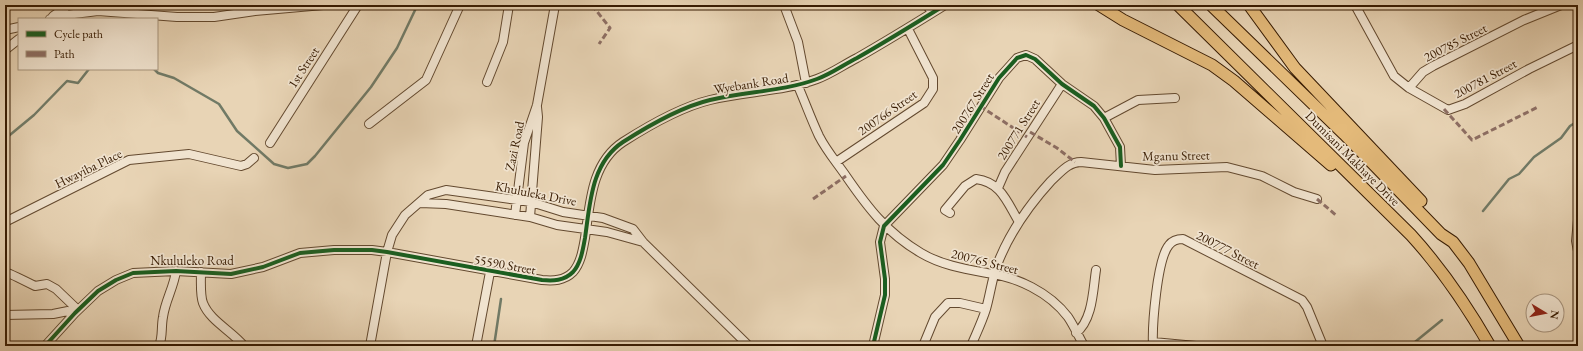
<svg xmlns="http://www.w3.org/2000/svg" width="1583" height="351" viewBox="0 0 1583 351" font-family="'EB Garamond',serif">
  <rect width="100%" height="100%" fill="#e8d4b5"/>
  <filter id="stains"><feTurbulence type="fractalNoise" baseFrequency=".005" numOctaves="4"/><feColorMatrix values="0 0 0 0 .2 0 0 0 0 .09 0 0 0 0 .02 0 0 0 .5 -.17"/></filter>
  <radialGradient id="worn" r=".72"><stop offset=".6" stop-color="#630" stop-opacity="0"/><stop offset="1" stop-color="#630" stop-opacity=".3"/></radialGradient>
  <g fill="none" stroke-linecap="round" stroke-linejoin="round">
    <path stroke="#717a66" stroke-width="2.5" d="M154,69L158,73L174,78L219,104L237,131L274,164L288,168L307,164L315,156L371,87L397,48L417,6
      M5,139L34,115L67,81L78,83L89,69
      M1483,211L1509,179L1519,174L1534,157L1561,138L1570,126L1578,121
      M494,346L501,299
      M1410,346L1442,320"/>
    <defs>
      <path id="minor" d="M784,5L798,42L806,83
        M927,5L932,13
        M1355,5L1394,76L1409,88L1448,110L1465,104L1529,69L1578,45
        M53,16L69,5
        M50,19L66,15L98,11L177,17H214L255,11L323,5
        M5,30L19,27
        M5,50L19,39
        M487,82L503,42L509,5
        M798,86C805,102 811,119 819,136C826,150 837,163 846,176C868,208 887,233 921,253C941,265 965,269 987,273C1017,277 1049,292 1068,317C1074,326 1079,337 1084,346
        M1409,88L1423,72L1433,66L1524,20L1561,5
        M1104,118L1138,100L1175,98
        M369,124L426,80L460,5
        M270,143L358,5
        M836,162L924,103L933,89V78L908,29
        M998,188L1005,172L1062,84
        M420,203L446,204L530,217L557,225L607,232L643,242
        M950,213L945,210L965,186L976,179C1001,182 1007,202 1019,222
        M515,215L524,143L537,105L555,5
        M530,217L538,117L537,107
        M1578,220L1576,241L1578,251
        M5,222L129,160L189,154L241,166L247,164L254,158
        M5,272C7,272 33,285 35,286L47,284L56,289L78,310
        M201,272C201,282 200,295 203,303C210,321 232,331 244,346
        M5,315L53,314L68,311L75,313
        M1076,333C1093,320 1093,289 1096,270
        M1153,342L1196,346
        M45,346L75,313L98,291L116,280L133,273L176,271L231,274L263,267L300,253L334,250H372L387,252L542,280C553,281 564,281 573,272C581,263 583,249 585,238C590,204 591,163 623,142C648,126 681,107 710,100C745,91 782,92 817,79C831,74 843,65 857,58C887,41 916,23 945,5
        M159,346C163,337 161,327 163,317C165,301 174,287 176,271
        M370,346L387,252L392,235L405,215L428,195L446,190L531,202L563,212L603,218L633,229L643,242L749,346
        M476,346L490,272
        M873,346L885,295V279L880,242L884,226L943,165L960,140L999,78L1017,58L1026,55L1035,59L1062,84L1094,106L1104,118L1120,147L1121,166
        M923,346L935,317L948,303H960L986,309
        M971,346C976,334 982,322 986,309C990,295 992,279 997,265C1009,234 1029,205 1051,181C1060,173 1068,162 1081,162L1155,170L1227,167L1262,176L1294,192L1317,199
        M1153,346C1152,326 1157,259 1169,245C1172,241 1178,239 1183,239L1302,300L1307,307L1323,346"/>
      <path id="major" d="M1099,5L1123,20L1212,65L1234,81L1331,165
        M1178,5L1411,235C1442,269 1467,306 1490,346
        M1211,5L1344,134L1441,234L1453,242L1469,263L1519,346
        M1249,5L1295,68L1421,201"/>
    </defs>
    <use href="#minor" stroke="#63492f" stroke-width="10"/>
    <use href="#major" stroke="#371b02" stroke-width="13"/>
    <use href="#minor" stroke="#f0e3cf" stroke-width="8"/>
    <use href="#major" stroke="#e4ba7a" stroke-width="11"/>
    <path stroke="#8d6e63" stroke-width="3" stroke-dasharray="6 3" stroke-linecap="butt" d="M592,5L610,28L599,44
      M980,106L1027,137
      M1444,109L1472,140L1538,107
      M1030,132L1057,148L1075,162
      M813,199L846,176
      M1317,199L1337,216"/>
    <defs>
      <path id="cycleway" d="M45,346L75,313L98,291L116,280L133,273L176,271L231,274L263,267L300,253L334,250H372L387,252L542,280C553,281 564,281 573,272C581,263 583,249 585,238C590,204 591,163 623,142C648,126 681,107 710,100C745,91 782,92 817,79C831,74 843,65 857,58C887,41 916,23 945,5
        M873,346L885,295V279L880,242L884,226L943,165L960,140L999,78L1017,58L1026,55L1035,59L1062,84L1094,106L1104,118L1120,147L1121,166"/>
    </defs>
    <use href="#cycleway" stroke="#f0e3cf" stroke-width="6"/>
    <use href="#cycleway" stroke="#1b5e20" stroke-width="4"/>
  </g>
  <g text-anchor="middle" stroke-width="3.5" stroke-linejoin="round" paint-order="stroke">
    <g font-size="13" fill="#371b02" stroke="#f0e3cf">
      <text transform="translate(1455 42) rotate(-27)" y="5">200785 Street</text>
      <text transform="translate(303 67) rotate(-57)" y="5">1st Street</text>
      <text transform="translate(1485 78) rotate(-28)" y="5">200781 Street</text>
      <text transform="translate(751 83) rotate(-9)" y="5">Wyebank Road</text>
      <text transform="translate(972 103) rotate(-58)" y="5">200767 Street</text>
      <text transform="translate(887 112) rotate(-35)" y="5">200766 Street</text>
      <text transform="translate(1018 129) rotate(-58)" y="5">200771 Street</text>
      <text transform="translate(514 146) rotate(-78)" y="5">Zazi Road</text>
      <text transform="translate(1176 155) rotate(-1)" y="5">Mganu Street</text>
      <text transform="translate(1353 158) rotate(45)" y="5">Dumisani Makhaye Drive</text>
      <text transform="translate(88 168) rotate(-26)" y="5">Hwayiba Place</text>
      <text transform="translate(536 193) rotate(11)" y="5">Khululeka Drive</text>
      <text transform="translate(1228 249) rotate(27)" y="5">200777 Street</text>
      <text x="192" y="265">Nkululeko Road</text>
      <text transform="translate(985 261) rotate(14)" y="5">200765 Street</text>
      <text transform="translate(505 264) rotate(10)" y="5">55590 Street</text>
    </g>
  </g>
  <rect width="1583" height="351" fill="none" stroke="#e8d4b5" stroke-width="20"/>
  <rect x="6" y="6" width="1571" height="339" fill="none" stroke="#371b02" stroke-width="2"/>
  <rect x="10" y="10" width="1563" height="331" fill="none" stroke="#371b02"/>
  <rect x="18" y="18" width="140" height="52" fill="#f0e3cf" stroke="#a6937d"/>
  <rect x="26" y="31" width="20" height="6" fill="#1b5e20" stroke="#a6937d"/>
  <text x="54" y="38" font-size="12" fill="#371b02">Cycle path</text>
  <rect x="26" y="51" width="20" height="6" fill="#8d6e63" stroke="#a6937d"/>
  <text x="54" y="58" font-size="12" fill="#371b02">Path</text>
  <g transform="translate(1545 313) rotate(100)"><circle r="19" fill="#f0e3cf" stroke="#a6937d"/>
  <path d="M0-3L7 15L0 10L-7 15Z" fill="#8f2418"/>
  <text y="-6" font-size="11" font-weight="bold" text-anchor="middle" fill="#371b02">N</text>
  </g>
  <rect width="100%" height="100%" filter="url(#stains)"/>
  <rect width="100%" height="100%" fill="url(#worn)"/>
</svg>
